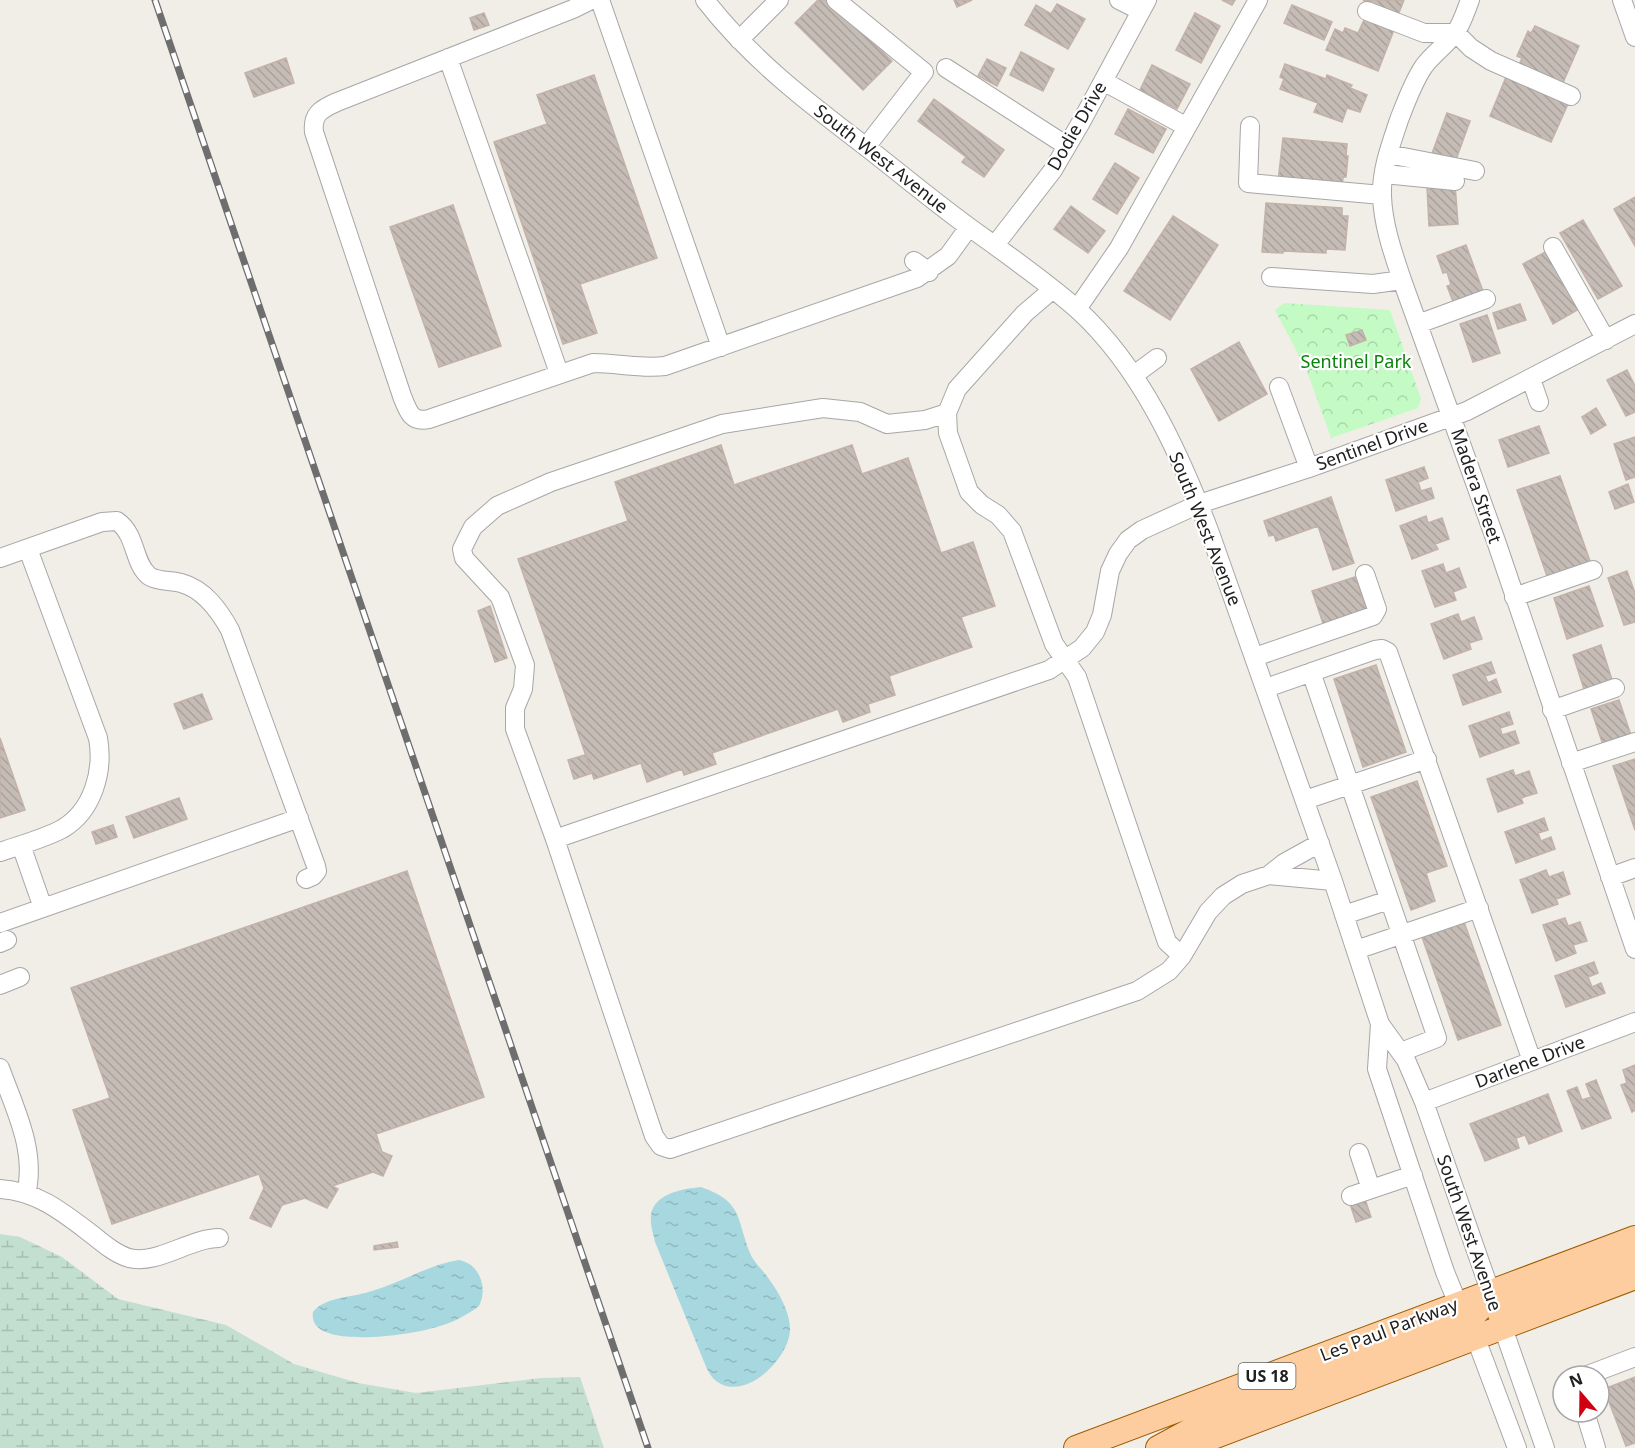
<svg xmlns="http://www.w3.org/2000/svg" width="1635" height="1448" viewBox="0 0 1635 1448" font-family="'Noto Sans',sans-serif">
  <defs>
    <pattern id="wetland-marsh" width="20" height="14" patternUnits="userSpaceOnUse" patternTransform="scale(1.5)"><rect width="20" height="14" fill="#c3dfd0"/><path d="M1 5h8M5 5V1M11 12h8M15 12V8" fill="none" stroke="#a7bfb2"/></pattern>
    <pattern id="park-crowns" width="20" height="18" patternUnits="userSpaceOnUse" patternTransform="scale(1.5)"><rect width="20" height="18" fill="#c4fbc4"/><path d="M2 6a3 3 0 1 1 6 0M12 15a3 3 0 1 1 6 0" fill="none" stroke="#a8d7a8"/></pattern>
    <pattern id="water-ripples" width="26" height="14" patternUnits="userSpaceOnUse" patternTransform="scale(1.5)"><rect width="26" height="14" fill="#a7d7df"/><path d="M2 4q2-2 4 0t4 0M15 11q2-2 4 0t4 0" fill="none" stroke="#8fb8bf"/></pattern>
    <pattern id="building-back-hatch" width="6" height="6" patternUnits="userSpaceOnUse" patternTransform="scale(1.5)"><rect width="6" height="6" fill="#c6bcb6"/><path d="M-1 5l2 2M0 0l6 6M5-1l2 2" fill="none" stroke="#aaa19c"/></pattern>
  </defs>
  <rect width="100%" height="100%" fill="#f1ede7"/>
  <path fill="url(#wetland-marsh)" d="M0,1234L20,1237L62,1257L118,1299L226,1325L294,1364L358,1383L416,1393L541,1378L580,1377L604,1448H0Z"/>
  <path fill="url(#park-crowns)" d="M1284,303L1390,310L1421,399L1418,408L1331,438L1307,371L1275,310Z"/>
  <path fill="url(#water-ripples)" d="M701,1187C743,1202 736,1217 750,1253C754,1263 763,1270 769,1279C779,1293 790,1312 790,1329C790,1359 743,1404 715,1380C712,1378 709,1372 707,1369L655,1242C654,1235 651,1229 651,1222C648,1195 680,1189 701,1187Z
    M459,1260C480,1264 488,1288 479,1306C466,1316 450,1324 433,1328C414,1334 306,1352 313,1312C326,1297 347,1298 365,1293C398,1285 426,1265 459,1260Z"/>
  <path fill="url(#building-back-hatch)" stroke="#c3b2a9" stroke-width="1.5" d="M818,0H829L892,61L863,90L795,23Z
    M954,0H972L957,7Z
    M1222,0H1235L1232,5Z
    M1363,0H1404L1398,15Z
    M1057,4L1085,19L1068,49L1025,25L1036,5L1051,14Z
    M1292,5L1332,22L1324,40L1284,23Z
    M484,13L489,25L474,30L470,18Z
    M1195,13L1220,26L1201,63L1176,50Z
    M1365,18L1394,30L1378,71L1326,50L1335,29L1343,33L1345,28L1358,33Z
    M1535,26L1579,46L1562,85L1519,65L1522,58L1517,56L1528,31L1531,33Z
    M1021,52L1054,69L1043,91L1010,75Z
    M286,58L294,83L254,97L245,73Z
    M987,59L1006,68L997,86L978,76Z
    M1285,64L1326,79L1327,75L1352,85L1350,88L1367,95L1360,112L1347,108L1342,122L1314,112L1318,103L1280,89L1284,79L1280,77Z
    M1152,65L1190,84L1177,109L1140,90Z
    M594,75L657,258L580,284L597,333L563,344L494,142L547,124L537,95Z
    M1506,77L1568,104L1551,142L1490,116Z
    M934,99L1004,150L984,177L962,162L966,157L918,121Z
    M1128,109L1166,129L1153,153L1115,134Z
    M1447,113L1470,121L1454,165L1431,156Z
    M1283,138L1347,144L1346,156H1348L1346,177H1343L1342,188L1278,181Z
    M1115,163L1139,178L1117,214L1093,199Z
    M1455,184L1458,224L1429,226L1427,186Z
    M1635,197V246L1614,209Z
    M1266,203L1342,208V216H1348L1345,250L1326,249V253L1283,251V253L1262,252Z
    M453,205L501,346L439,367L390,227Z
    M1071,206L1105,231L1088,253L1054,229Z
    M1173,216L1218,245L1170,320L1124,291Z
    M1583,220L1622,286L1598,299L1560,233Z
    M1466,245L1484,294L1454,304L1447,286L1451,285L1447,272L1443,273L1437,256Z
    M1549,250L1579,309L1553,324L1523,264Z
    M1520,304L1526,320L1498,329L1493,313Z
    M1487,315L1500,353L1473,362L1460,324Z
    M1362,330L1366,340L1350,346L1346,335Z
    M1239,342L1267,394L1219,421L1191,369Z
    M1627,370L1635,386V412L1626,416L1607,380Z
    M1596,408L1606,425L1591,434L1582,417Z
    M1539,426L1549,453L1508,467L1499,440Z
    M1635,437V477L1626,480L1614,444Z
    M721,445L734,485L852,445L862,474L908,458L941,553L973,542L995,606L961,617L972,647L889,676L895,695L868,704L870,712L843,722L838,709L712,753L716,764L684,775L682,769L647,782L641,763L594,779L518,559L628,521L615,482Z
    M1424,467L1428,478L1418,482L1421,491L1431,488L1434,498L1396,511L1386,480Z
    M1560,476L1590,561L1547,576L1517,490Z
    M1628,484L1634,502L1615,509L1609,492Z
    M1331,497L1354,563L1333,570L1318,526L1276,541L1274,535L1269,536L1264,521Z
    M1426,516L1428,523L1442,518L1449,539L1435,544L1438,549L1412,559L1400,526Z
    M1443,564L1446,573L1459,568L1466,587L1453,592L1456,600L1435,607L1422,571Z
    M1627,571L1635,593V622L1624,625L1608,578Z
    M1355,577L1367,611L1324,626L1312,591Z
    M1589,586L1603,626L1567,639L1554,598Z
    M490,606L507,658L495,662L478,611Z
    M1458,614L1461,622L1474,617L1482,639L1469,643L1471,649L1444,659L1431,624Z
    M1601,645L1613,683L1585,692L1573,655Z
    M1491,662L1495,673L1485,676L1488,683L1496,679L1501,692L1463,705L1453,675Z
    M1376,665L1406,752L1363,767L1334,679Z
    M202,694L212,719L184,729L174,704Z
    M1619,700L1632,738L1604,748L1591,709Z
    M1509,712L1513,724L1500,728L1502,735L1515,731L1519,743L1480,757L1469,726Z
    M0,738L25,810L0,818Z
    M585,755L592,773L574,779L568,760Z
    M1635,759V830L1613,766Z
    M1513,770L1515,776L1529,771L1537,793L1521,798L1523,803L1498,812L1487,779Z
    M1417,781L1447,866L1426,873L1435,901L1411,910L1371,797Z
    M179,798L187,819L134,838L126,817Z
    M1544,818L1548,830L1538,833L1541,841L1551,837L1555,849L1516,863L1505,832Z
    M113,825L117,837L96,844L92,832Z
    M1546,870L1549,877L1563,872L1570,894L1556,899L1558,904L1532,913L1520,880Z
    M407,871L484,1097L376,1134L382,1152L392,1156L383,1176L373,1172L332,1186L338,1189L327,1208L305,1198L282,1205L271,1227L250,1218L264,1188L259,1174L112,1224L73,1110L110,1098L71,988Z
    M1565,918L1568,926L1580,922L1587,941L1573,945L1576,953L1556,961L1543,925Z
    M1464,922L1501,1025L1458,1040L1422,937Z
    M1594,962L1598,973L1588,977L1592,987L1601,983L1605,993L1566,1007L1555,976Z
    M1635,1065V1110L1632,1112L1621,1085L1627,1083L1623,1070Z
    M1596,1080L1611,1118L1582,1129L1567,1091L1577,1087L1582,1100L1591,1097L1586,1084Z
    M1548,1094L1562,1131L1529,1144L1525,1135L1516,1138L1519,1148L1485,1161L1470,1124Z
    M1365,1199L1371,1217L1356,1222L1350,1204Z
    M397,1242L398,1247L374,1250V1246Z
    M1635,1377V1443L1626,1446L1604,1389Z"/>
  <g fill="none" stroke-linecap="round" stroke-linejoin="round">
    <defs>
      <path id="minor" d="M591,0L573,9L337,102C321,109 312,114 314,132L402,396C408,411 411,423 429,419L593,363C618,363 641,369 665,366L917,278L948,256L969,227
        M600,0L721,347
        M705,0C750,58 807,102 865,146C900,173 933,201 969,227C1005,253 1043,279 1077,309C1141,367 1180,454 1210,533L1333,881L1380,1024L1406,1060L1424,1102L1545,1448
        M836,0L924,72L866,147
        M1119,0L1141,11
        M1470,0C1466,10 1462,24 1455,33C1446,45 1433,54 1424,66C1413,82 1406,102 1399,120C1391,144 1381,170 1382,196C1383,225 1393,253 1402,280L1496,541L1635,949
        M1622,0L1635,37
        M1367,11L1424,33H1456L1471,48L1491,61L1571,96
        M739,40L779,0
        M448,58L559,373
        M946,68L1067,146
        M1103,81L1187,127
        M1250,126L1248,183L1382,195
        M1388,154L1475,171
        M1384,174L1455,181
        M995,245L1053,170L1080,124L1147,0
        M1553,247L1606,340
        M914,261L929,272
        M1271,277L1373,284L1402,280
        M1052,290L1025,313L957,389L947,413L948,433L969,492L982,505L998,515L1012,531L1054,644L1077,677L1167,942L1182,956
        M1077,309L1119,248L1258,0
        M1418,324L1486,299
        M1134,375L1157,358
        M1531,379L1539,402
        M1279,387L1309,468
        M947,413L925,420L887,424L860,412L823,408L722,424L551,482L497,506L473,527L462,549L464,558L500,597L525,665L523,689L515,708V729L555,839L654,1136L661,1146L670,1149L1137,991L1169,971L1182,956L1208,912L1223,896L1242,884L1269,875L1284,863L1320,843
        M0,558L102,522L117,521C137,535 133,563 149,576C158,582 171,580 181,583C204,589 219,610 230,630L316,866L317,871L313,876L306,879
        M1514,597L1593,570
        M1255,657L1373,616L1377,609L1365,574
        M1311,672L1437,1038L1401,1052
        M1266,688L1375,650L1382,649L1388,652L1532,1061
        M1552,710L1615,688
        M1571,763L1635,742
        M1305,800L1427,759
        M555,839L1049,670L1082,648L1095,632L1102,615L1110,571L1118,554L1128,540L1142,530L1199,504L1309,468L1467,411L1635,324
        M21,845L43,908
        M0,852C20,845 43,839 62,829C93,811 104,771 98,738L28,549
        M1269,875L1333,881
        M1610,877L1635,868
        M1344,915L1389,900
        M0,923L299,818
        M0,943L7,940
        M1356,950L1479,908
        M0,985L20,977
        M1380,1024L1377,1069L1445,1272L1458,1304L1476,1339L1517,1448
        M0,1068C14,1107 37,1151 26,1194
        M1424,1102L1635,1022
        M1359,1153L1371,1189
        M0,1189C38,1191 65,1214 94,1236C105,1245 116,1254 129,1258C158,1265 190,1238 219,1238
        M1351,1196L1413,1175
        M1585,1376L1635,1357
        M1585,1412L1596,1448"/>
      <path id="major" d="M1500,1314L1535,1296L1635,1258
        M1076,1448L1635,1238
        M1158,1448L1217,1416L1452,1329C1472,1319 1480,1311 1491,1292
        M1184,1448L1635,1277"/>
    </defs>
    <use href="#minor" stroke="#a7a7a7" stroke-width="20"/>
    <use href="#major" stroke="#9d5c00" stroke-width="26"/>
    <use href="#minor" stroke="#fff" stroke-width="18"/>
    <use href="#major" stroke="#fecd9f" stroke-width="24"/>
    <defs>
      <path id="rail" d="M155,0L648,1448"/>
    </defs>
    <use href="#rail" stroke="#6e6e6e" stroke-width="7"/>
    <use href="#rail" stroke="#fff" stroke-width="4.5" stroke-dasharray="14" stroke-linecap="butt"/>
  </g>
  <g text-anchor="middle" stroke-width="4.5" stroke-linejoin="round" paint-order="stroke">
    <rect fill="#fff" stroke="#636363" stroke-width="1.5" x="1238.5" y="1363" width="57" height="26" rx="4.5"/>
    <g font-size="16" font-weight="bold" fill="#202020">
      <text x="1267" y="1382">US 18</text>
    </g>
    <g font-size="18" fill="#202020" stroke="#fff">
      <text transform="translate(1077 126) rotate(-60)" y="6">Dodie Drive</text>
      <text transform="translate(881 159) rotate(38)" y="6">South West Avenue</text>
      <text transform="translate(1372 445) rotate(-20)" y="6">Sentinel Drive</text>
      <text transform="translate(1476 486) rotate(71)" y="6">Madera Street</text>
      <text transform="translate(1205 529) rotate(68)" y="6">South West Avenue</text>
      <text transform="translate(1530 1062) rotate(-21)" y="6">Darlene Drive</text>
      <text transform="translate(1469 1233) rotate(71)" y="6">South West Avenue</text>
      <text transform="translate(1389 1330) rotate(-21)" y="6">Les Paul Parkway</text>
    </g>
    <g font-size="18" fill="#0a830a" stroke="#fff">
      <text x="1356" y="368">Sentinel Park</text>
    </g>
  </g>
  <g transform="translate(1581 1394) rotate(340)"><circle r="28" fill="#ffffff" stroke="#a6a6a6" stroke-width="1.5"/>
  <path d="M0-4.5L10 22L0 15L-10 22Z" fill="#d10011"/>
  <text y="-9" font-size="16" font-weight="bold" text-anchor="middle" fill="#202020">N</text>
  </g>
</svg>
